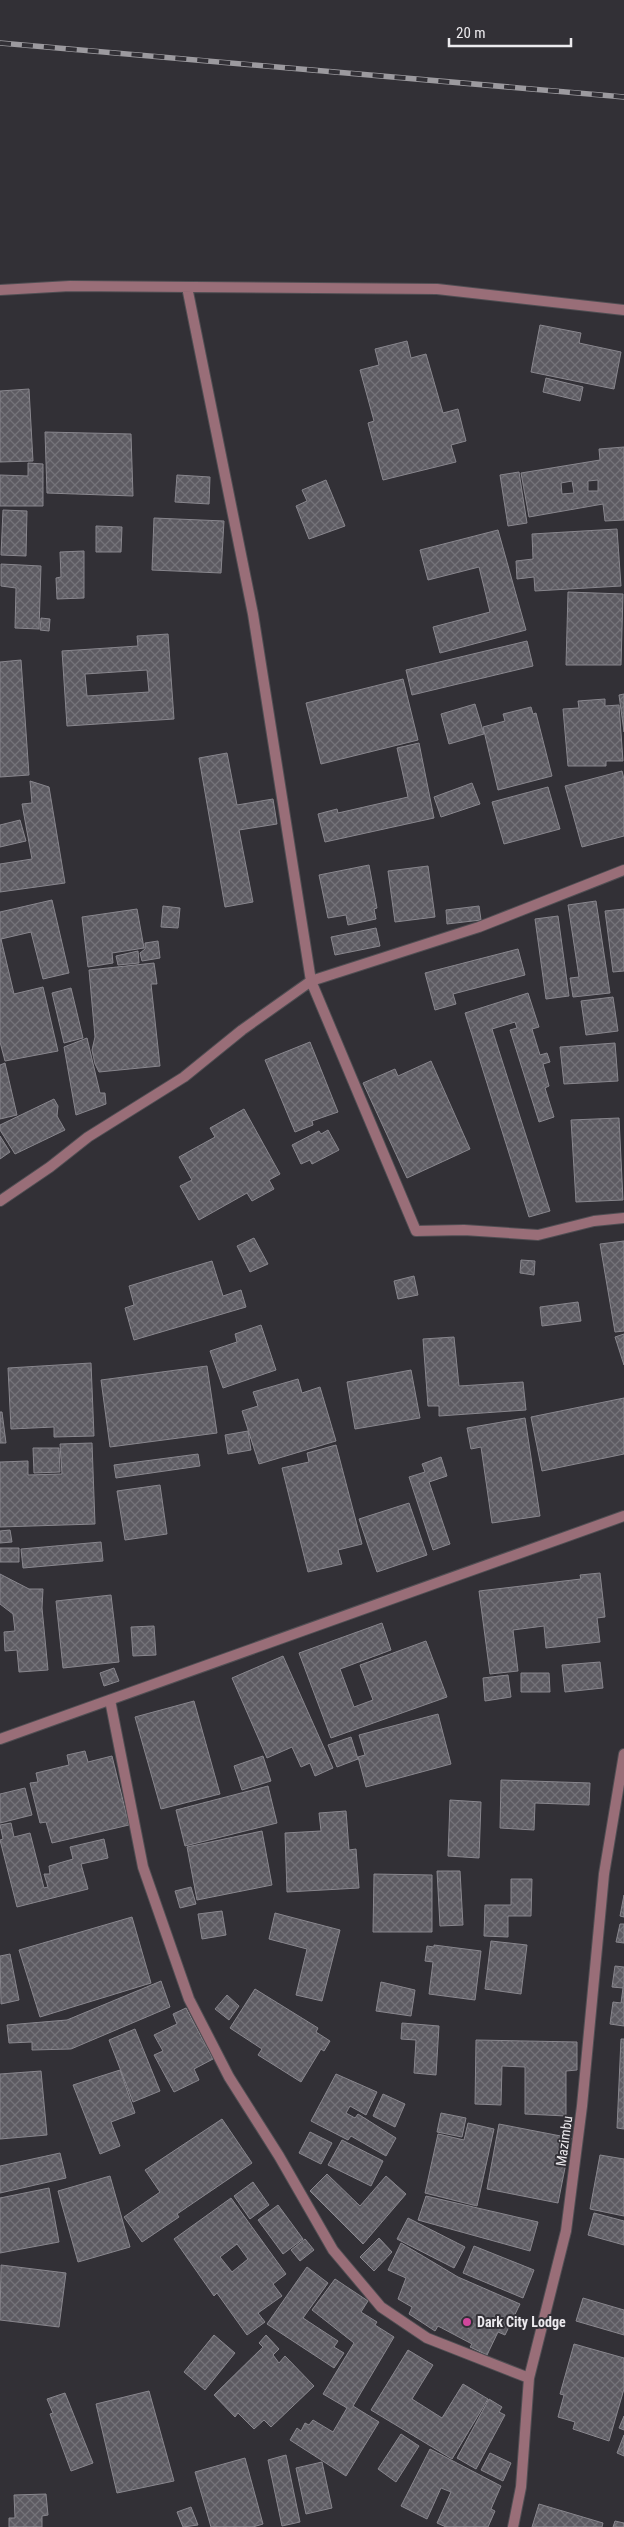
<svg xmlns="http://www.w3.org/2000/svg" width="624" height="2527" viewBox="0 0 624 2527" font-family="'Roboto Condensed',sans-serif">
  <defs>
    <pattern id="building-cross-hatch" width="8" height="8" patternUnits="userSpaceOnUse" patternTransform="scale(1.25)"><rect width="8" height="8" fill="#5d5b62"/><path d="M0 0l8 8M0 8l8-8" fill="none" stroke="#747379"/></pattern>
  </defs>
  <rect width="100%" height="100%" fill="#323036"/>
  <path fill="url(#building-cross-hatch)" stroke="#88868d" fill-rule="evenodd" d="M540,325L581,333L579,343L621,352L614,389L531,372Z
    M407,341L411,358L426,354L443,413L458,409L466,441L451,445L456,462L383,480L368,423L374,421L360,370L379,365L375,349Z
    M546,378L583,387L580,401L543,392Z
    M29,389L33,461L0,462V391Z
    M45,432L131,434L133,496L47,493Z
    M624,447V520L605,521L603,504L529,517L521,473L600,460L599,449ZM598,480V491H588V481ZM572,481L574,493L562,494L561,483Z
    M28,463L43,464V506H0V475L28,476Z
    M519,472L527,523L508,526L500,475Z
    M177,475L210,477L209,504L175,502Z
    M326,480L345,526L309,539L296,506L307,501L302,490Z
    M3,510L27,511L26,556L1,555Z
    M154,518L224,521L221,573L152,570Z
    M96,526L122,527L121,552H96Z
    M617,529L621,586L535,591L534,577L517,579L516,561L533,559L532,534Z
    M498,530L526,630L440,653L433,627L490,612L479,567L428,580L420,550Z
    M84,551V598L57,599L56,578L61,577L60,552Z
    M1,564L41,566L39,629L15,628L16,588L1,586Z
    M568,592L623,594L621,665H566Z
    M41,618L50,619L49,631L40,630Z
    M168,634L174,719L67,726L62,651L138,646L137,636ZM147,670L149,692L87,696L85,674Z
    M527,641L533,666L412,695L406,670Z
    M21,660L29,775L0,777V662Z
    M403,679L418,740L321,764L306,703Z
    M624,694V732L619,695Z
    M605,699V706L619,705L623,761H606V766H568L563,709L579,708L578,701Z
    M475,704L484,734L449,744L441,714Z
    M531,707L533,714L536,713L552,776L498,790L483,727L505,721L503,714Z
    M419,743L434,818L325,842L318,814L337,809L338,813L408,797L397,748Z
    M227,753L237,805L273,799L277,824L239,830L253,902L225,907L199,758Z
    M622,771L624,779V836L582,847L565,786Z
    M30,781L49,787L65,883L0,892V864L32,859L22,804L32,803Z
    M472,783L480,804L441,817L434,797Z
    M548,787L560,829L504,844L492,802Z
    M20,820L26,841L0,847V825Z
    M369,865L377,908L374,909L376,919L348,925L346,915L328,918L319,875Z
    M428,866L435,917L395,922L388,871Z
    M52,900L69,973L43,979L31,932L1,939L14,994L43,987L58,1051L5,1061L0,1042V912Z
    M596,901L610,993L573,997L570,978L579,977L568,905Z
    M163,906L180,908L178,928L161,927Z
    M479,906L481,920L447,924L446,910Z
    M137,909L144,948L112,953L113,963L88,967L82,917Z
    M624,909V971L613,972L605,911Z
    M558,916L569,996L546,999L535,919Z
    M376,928L380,946L335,955L331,937Z
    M158,941L160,958L142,961L140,953L145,949V943Z
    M518,949L525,975L453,994L456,1004L435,1010L425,973Z
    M138,951L139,963L118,965L116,956Z
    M154,963L157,984H151L160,1066L99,1072L95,1064L92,1050L95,1037L89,970Z
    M71,988L83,1038L64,1043L52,993Z
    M528,993L539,1027L532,1029L540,1055L547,1053L550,1062L543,1064L549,1086L545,1088L554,1117L539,1122L510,1030L517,1028L515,1022L492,1029L550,1211L529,1217L465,1013Z
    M613,997L618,1031L586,1035L581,1001Z
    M87,1038L100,1093H105L106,1104L76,1115L64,1047Z
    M310,1042L338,1112L312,1121L313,1125L295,1132L265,1060Z
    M615,1043L618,1081L564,1084L560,1047Z
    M431,1061L470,1149L407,1178L363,1083L395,1069L398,1076Z
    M5,1063L17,1115L0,1119V1065Z
    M54,1099L58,1106L57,1116L65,1130L15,1154L0,1130V1125Z
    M244,1109L280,1174L269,1180L274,1189L252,1201L247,1193L199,1220L180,1186L192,1180L179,1157L215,1137L210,1128Z
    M619,1118L623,1200L576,1202L571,1120Z
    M328,1130L339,1150L312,1164L310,1160L301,1164L292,1145L319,1131L321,1134Z
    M0,1136L10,1152L0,1159Z
    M254,1238L268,1264L250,1272L237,1246Z
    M624,1241V1331L615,1332L600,1244Z
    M521,1260L535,1261L534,1275L520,1273Z
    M212,1261L223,1296L241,1290L246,1307L134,1340L125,1308L134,1305L129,1286Z
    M414,1276L418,1295L398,1299L394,1281Z
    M578,1302L581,1321L542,1326L540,1307Z
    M261,1325L276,1370L223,1388L210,1351L237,1342L235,1334Z
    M624,1334V1365L615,1337Z
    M454,1337L459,1386L523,1382L526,1410L439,1416V1406H428L423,1339Z
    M91,1363L94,1436L54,1437V1427L11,1429L8,1368Z
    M207,1366L217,1433L110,1447L101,1380Z
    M411,1370L420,1418L355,1429L347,1382Z
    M298,1379L302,1393L320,1387L336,1441L259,1464L242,1411L258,1406L253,1392Z
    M624,1398V1454L542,1471L531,1417Z
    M0,1412H2L6,1443H0Z
    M525,1418L540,1516L492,1523L481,1447L471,1449L467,1428Z
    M248,1431L251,1450L228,1454L225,1435Z
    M92,1443L95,1524L0,1527V1462L28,1461V1475L62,1474L60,1444Z
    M336,1445L362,1544L338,1550L342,1564L308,1572L282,1468L309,1462L307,1453Z
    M33,1448H59L60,1472L34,1473Z
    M198,1454L200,1466L116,1478L114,1465Z
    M441,1457L447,1476L429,1482L450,1544L433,1550L409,1477L425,1472L422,1464Z
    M160,1485L167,1534L125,1540L117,1491Z
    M409,1503L427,1555L377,1572L359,1519Z
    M10,1530L12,1542L0,1543V1531Z
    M101,1542L103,1561L23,1568L21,1549Z
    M0,1548H19V1562H0Z
    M600,1573L605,1617L597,1618L600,1642L546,1648L544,1626L513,1630L518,1671L490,1674L479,1591L581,1579L580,1575Z
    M0,1574L29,1589H43L42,1608L48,1670L19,1672L17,1650L5,1651L4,1632L15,1631L13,1614L0,1604Z
    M111,1595L119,1662L63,1668L56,1601Z
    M382,1623L391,1650L340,1669L354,1707L373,1700L360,1665L426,1641L447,1697L331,1738L299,1653Z
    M154,1626L156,1655L133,1656L131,1627Z
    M283,1656L333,1768L315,1776L310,1763L301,1767L292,1747L267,1758L232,1678Z
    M600,1662L603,1688L565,1692L562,1665Z
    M114,1668L119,1681L104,1686L100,1673Z
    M521,1673H549L550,1692H521Z
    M508,1675L511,1697L485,1701L483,1678Z
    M194,1701L220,1794L161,1809L135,1717Z
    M438,1714L451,1764L366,1787L358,1757L365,1755L359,1735Z
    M351,1737L358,1759L337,1767L328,1745Z
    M85,1751L88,1762L112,1756L129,1825L52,1843L46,1822L40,1823L30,1783L38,1782L36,1773L69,1765L67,1755Z
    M263,1756L271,1781L242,1790L234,1766Z
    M501,1780L590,1783L589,1805L535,1803L534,1830L500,1828Z
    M268,1786L277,1823L185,1846L176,1810Z
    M25,1788L32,1815L0,1823V1794Z
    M450,1800L481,1802L479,1858L448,1856Z
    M346,1811L349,1850L356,1849L359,1888L287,1892L285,1833L321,1831L319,1813Z
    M11,1823L14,1837L30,1833L44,1888L48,1887L44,1874H50L49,1866L73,1859L70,1847L104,1839L108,1858L81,1864L88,1889L17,1907L0,1840L3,1839L0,1825Z
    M262,1831L272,1885L197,1900L187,1847Z
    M437,1871H460L463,1925L440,1926Z
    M374,1874L432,1875V1932H373Z
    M511,1879H532L531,1916H508V1937L484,1936L485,1905H511Z
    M191,1887L196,1904L180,1908L175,1891Z
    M624,1895V1917L620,1916Z
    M222,1911L226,1935L202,1939L198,1914Z
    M275,1913L340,1930L322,2001L296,1995L307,1949L269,1939Z
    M132,1917L151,1983L40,2017L19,1950Z
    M620,1924H624V1943L616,1942Z
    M491,1941L527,1945L521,1994L485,1989Z
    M434,1945L481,1951L475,2000L429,1994L433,1962L425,1961L427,1946L434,1947Z
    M10,1954L19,2000L1,2004L0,1956Z
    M615,1966L624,1967V2026L610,2024L613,2002L621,2003L623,1988L612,1987Z
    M161,1981L170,2007L71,2049L32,2050V2042L9,2043L7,2025L67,2020Z
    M381,1982L415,1990L411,2016L376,2011Z
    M255,1989L318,2028L316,2032L330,2041L324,2051L321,2049L301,2082L258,2055L262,2049L230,2028Z
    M227,1995L239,2006L229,2020L215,2009Z
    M186,2008L213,2059L194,2069L199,2080L174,2092L154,2055L163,2051L154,2035L177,2024L173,2014Z
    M402,2023L439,2026L436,2075L414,2073L416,2040L401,2039Z
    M135,2029L160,2091L133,2102L109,2040Z
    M621,2039H624V2129L617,2128Z
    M476,2040L577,2042V2070L566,2071V2116L525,2114V2067L502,2066L501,2105L475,2104Z
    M120,2070L135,2113L111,2122L120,2146L100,2154L73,2085Z
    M41,2071L47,2135L0,2139V2074Z
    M336,2074L377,2092L366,2115L350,2106L346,2113L355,2118L358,2114L396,2138L386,2156L351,2136L348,2140L311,2121Z
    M383,2094L405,2104L395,2127L373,2116Z
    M441,2113L466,2118L462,2137L437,2132Z
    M222,2119L252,2163L177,2214L179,2217L142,2242L124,2217L160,2192L145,2170Z
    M468,2123L494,2129L477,2206L425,2193L438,2134L464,2140Z
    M499,2124L571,2138L558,2203L487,2189Z
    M310,2132L332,2143L321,2164L299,2153Z
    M342,2140L383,2161L371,2186L328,2165Z
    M60,2153L66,2178L0,2193V2166Z
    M600,2155L624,2159V2216L590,2209Z
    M327,2174L360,2206L386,2176L406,2194L363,2244L310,2191Z
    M110,2176L130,2247L78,2262L58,2191Z
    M253,2182L269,2205L250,2219L234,2196Z
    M49,2188L59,2242L0,2253V2198Z
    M426,2196L538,2222L530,2251L418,2220Z
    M231,2198L286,2274L273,2284L282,2296L258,2313L265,2322L247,2335L217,2293L214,2296L174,2239ZM237,2244L248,2259L232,2272L220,2257Z
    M278,2205L303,2239L283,2254L258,2220Z
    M594,2213L624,2221V2245L588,2235Z
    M408,2218L465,2247L454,2268L397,2239Z
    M379,2238L392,2252L374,2271L360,2257Z
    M305,2239L314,2250L300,2261L291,2250Z
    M401,2243L458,2277L520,2304L505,2335L498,2332L487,2355L470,2347L472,2344L438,2326L435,2331L409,2314L412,2307L398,2299L406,2278L388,2270Z
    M474,2246L534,2270L523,2298L463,2273Z
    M1,2265L66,2273L59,2327L0,2320Z
    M307,2267L328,2283L303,2318L338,2341L334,2347L344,2353L334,2368L267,2324Z
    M335,2279L368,2301L361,2312L377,2322L375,2325L394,2337L353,2406L379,2422L346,2476L290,2440L297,2428L301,2431L305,2423L309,2425L313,2420L333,2432L347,2408L323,2394L354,2343L312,2310Z
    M583,2298L624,2310V2335L576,2321Z
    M214,2335L235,2353L205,2390L184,2372Z
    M266,2335L279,2349L273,2355L279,2363L285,2356L314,2386L271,2427L264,2420L254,2429L238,2413L235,2417L214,2395L263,2347L259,2343Z
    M574,2344L624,2358V2389L609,2441L573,2429L575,2422L558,2417L564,2395L560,2394Z
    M408,2350L433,2365L412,2399L442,2418L463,2384L488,2399L452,2459L371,2410Z
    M149,2391L174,2481L117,2493L96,2404Z
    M65,2393L93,2463L71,2471L50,2414L53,2413L47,2399Z
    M489,2399L502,2407L499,2412L505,2415L476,2469L457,2458Z
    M624,2416V2430L619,2428Z
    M401,2434L419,2446L396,2482L378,2469Z
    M624,2435V2456L617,2453Z
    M430,2449L501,2486L491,2509L495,2511L488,2527H446L437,2523L451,2492L441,2488L427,2519L401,2506Z
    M490,2453L511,2463L503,2481L481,2470Z
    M286,2455L300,2522L282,2526L268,2460Z
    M245,2458L263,2524L253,2527H211L195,2472Z
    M322,2462L332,2508L306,2514L296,2468Z
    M46,2494L48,2515L42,2516V2527H9V2518H15L14,2495Z
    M539,2504L603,2523L602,2527H532Z
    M191,2507L198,2525L183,2527L177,2512Z
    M615,2521L624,2523V2527H613Z"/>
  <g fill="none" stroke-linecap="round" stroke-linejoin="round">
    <defs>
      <path id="minor" d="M187,287L253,614L311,981L416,1231L464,1230L538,1235L594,1221L624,1218
        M0,290L70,286L437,289L624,310
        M0,1201L50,1167L88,1137L184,1077L242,1030L311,981L479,927L624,870
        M110,1700L143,1867L189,1999L229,2077L279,2156L333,2250L381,2307L427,2338L529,2378
        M0,1739L624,1516
        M513,2527L521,2487L529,2378L566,2231L582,2106L604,1874L624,1754"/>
    </defs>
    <use href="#minor" stroke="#504e53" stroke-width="12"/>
    <use href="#minor" stroke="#996e78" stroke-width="10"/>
    <defs>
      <path id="rail" d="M0,43L624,97"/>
    </defs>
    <use href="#rail" stroke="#9c9a9f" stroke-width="5.5"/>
    <use href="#rail" stroke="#323036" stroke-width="4" stroke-dasharray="11" stroke-linecap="butt"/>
  </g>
  <circle fill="#d1479c" stroke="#323036" stroke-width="2" cx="467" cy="2322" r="5"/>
  <g text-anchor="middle" stroke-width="4" stroke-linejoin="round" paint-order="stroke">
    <g font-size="14" fill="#eceaee" stroke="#323036">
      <text transform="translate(564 2141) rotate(-82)" y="5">Mazimbu</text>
    </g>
    <g font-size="14" font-weight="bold" fill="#eceaee" stroke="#323036" text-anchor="start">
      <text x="477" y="2327">Dark City Lodge</text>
    </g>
  </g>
  <path d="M449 38v8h122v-8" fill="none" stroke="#eceaee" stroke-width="2.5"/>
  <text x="456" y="38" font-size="15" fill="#eceaee" stroke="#323036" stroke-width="4" paint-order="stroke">20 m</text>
</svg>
